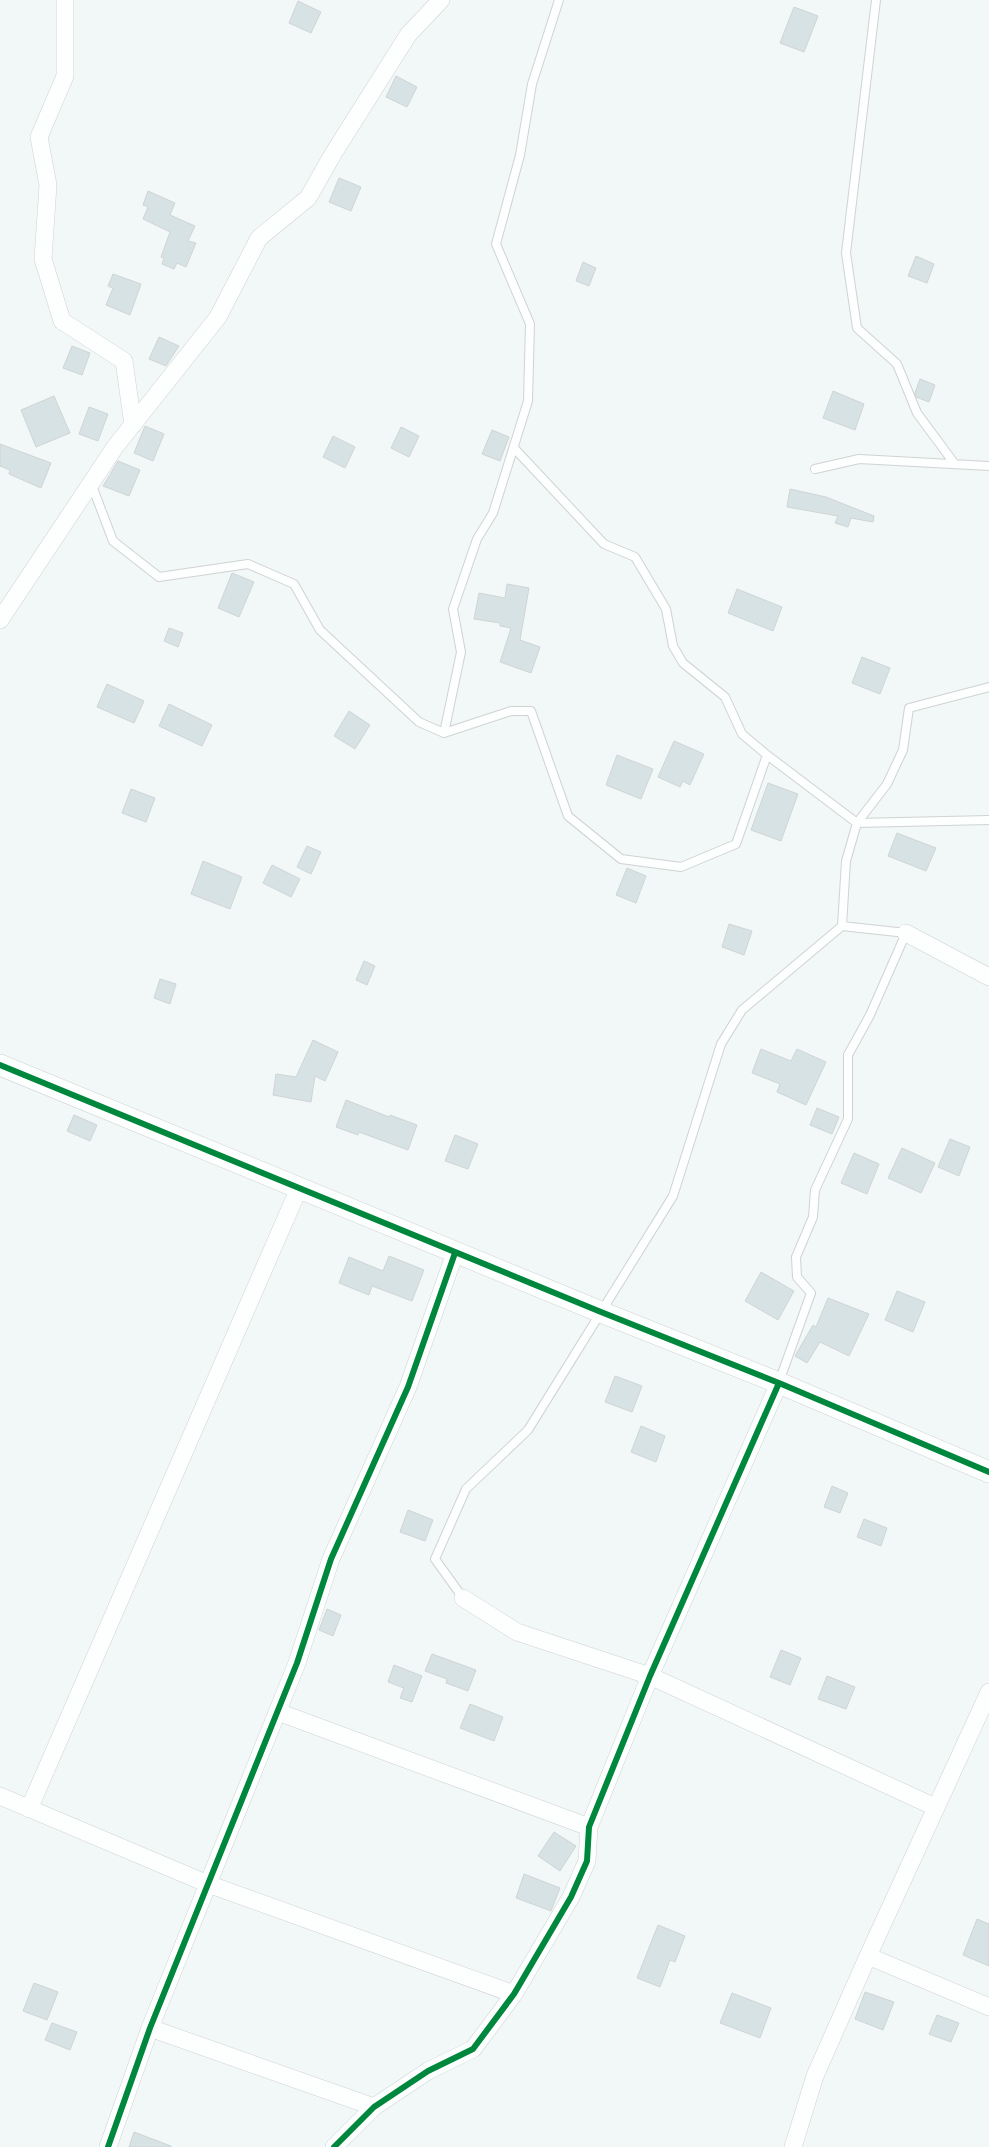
<svg xmlns="http://www.w3.org/2000/svg" width="989" height="2147" viewBox="0 0 989 2147" font-family="Arial,sans-serif">
  <rect width="100%" height="100%" fill="#f2f7f7"/>
  <path fill="#d7e2e5" stroke="#d0d4d4" d="M298,1L321,12L311,33L289,23Z
    M794,7L818,16L804,52L780,43Z
    M396,76L417,87L407,107L386,97Z
    M339,178L361,187L351,211L329,202Z
    M148,191L175,203L170,215L195,226L188,241L196,243L186,267L177,263L174,269L162,264L164,258L161,257L170,232L143,219L148,207L143,205Z
    M916,256L934,264L927,283L908,276Z
    M583,262L596,268L589,286L576,281Z
    M113,274L141,284L130,315L106,305L113,288L108,286Z
    M159,337L179,346L166,366L149,359Z
    M72,346L90,353L82,375L63,368Z
    M920,379L935,385L929,402L916,397L915,393Z
    M833,391L864,404L855,430L823,418Z
    M54,396L70,433L36,447L21,410Z
    M89,407L108,414L98,441L79,434Z
    M145,426L164,434L153,461L134,453Z
    M401,427L419,436L409,457L391,448Z
    M492,430L509,437L500,461L482,454Z
    M333,436L355,447L345,468L323,457Z
    M0,444L51,463L41,488L9,474L10,470L0,466Z
    M118,461L140,470L129,496L103,486Z
    M790,489L826,497L874,516L873,522L851,518L848,527L835,523L838,516L787,507Z
    M232,573L254,582L239,617L218,608Z
    M507,584L529,588L520,640L540,647L531,673L500,662L511,628L500,626V623L474,619L479,593L505,598Z
    M737,589L782,607L773,631L728,613Z
    M169,628L183,633L178,647L164,641Z
    M862,657L890,668L880,694L852,683Z
    M107,684L144,701L134,723L97,707Z
    M169,704L212,725L202,746L159,726Z
    M349,711L370,725L355,749L334,736Z
    M674,741L704,754L690,785L683,781L680,787L658,777Z
    M617,755L653,769L641,799L606,785Z
    M768,783L798,794L781,841L751,830Z
    M131,789L155,798L146,822L122,813Z
    M897,833L936,848L926,871L888,856Z
    M307,846L321,852L311,874L297,867Z
    M203,861L242,877L230,909L191,894Z
    M272,865L300,879L291,897L263,883Z
    M627,868L646,876L636,903L616,895Z
    M729,924L752,931L744,955L722,947Z
    M364,961L375,966L367,985L356,980Z
    M160,979L176,984L170,1004L154,998Z
    M313,1040L338,1052L325,1081L315,1076L311,1102L273,1095L276,1074L296,1077Z
    M761,1049L791,1061L797,1049L826,1062L806,1105L777,1092L780,1084L752,1073Z
    M346,1100L389,1117L390,1115L417,1125L408,1150L359,1132L358,1135L336,1127Z
    M817,1108L839,1117L832,1134L810,1125Z
    M74,1115L97,1125L90,1141L67,1131Z
    M455,1135L478,1144L468,1169L445,1161Z
    M950,1139L970,1147L959,1176L938,1167Z
    M902,1148L935,1163L921,1193L888,1178Z
    M854,1153L879,1164L867,1194L841,1183Z
    M389,1256L424,1270L412,1301L372,1286L369,1295L339,1283L349,1257L383,1271Z
    M761,1272L794,1291L778,1320L745,1301Z
    M897,1291L925,1302L913,1332L885,1320Z
    M828,1298L869,1314L849,1356L820,1342L807,1363L795,1356L813,1325L816,1327Z
    M615,1376L642,1386L632,1412L605,1402Z
    M641,1426L665,1436L656,1462L631,1452Z
    M832,1486L848,1493L840,1513L824,1507Z
    M408,1510L433,1520L425,1541L400,1532Z
    M864,1519L887,1528L881,1546L857,1537Z
    M327,1609L341,1615L333,1636L319,1630Z
    M781,1650L801,1658L790,1685L770,1677Z
    M432,1654L476,1670L468,1691L446,1683L447,1679L425,1671Z
    M394,1665L422,1676L412,1702L400,1698L404,1688L388,1682Z
    M827,1676L855,1687L846,1709L818,1699Z
    M470,1704L503,1717L494,1741L460,1728Z
    M554,1832L576,1846L560,1871L538,1856Z
    M524,1874L560,1888L551,1911L516,1898Z
    M977,1919L989,1924V1966L963,1955Z
    M658,1925L685,1936L675,1962L670,1960L660,1987L637,1978Z
    M34,1983L58,1992L47,2020L23,2011Z
    M865,1992L894,2002L883,2030L855,2019Z
    M732,1993L771,2008L760,2038L720,2023Z
    M937,2015L959,2023L951,2042L929,2034Z
    M52,2023L77,2032L70,2050L45,2040Z
    M134,2132L171,2146V2147H129Z"/>
  <g fill="none" stroke-linecap="round" stroke-linejoin="round">
    <defs>
      <path id="service" d="M876,0L846,253L857,328L897,364L917,413L954,463
        M514,448L604,544L635,557L666,609L673,646L683,663L725,697L742,734L767,755L857,823L989,820
        M815,469L859,459L989,466
        M91,483L113,541L159,577L248,564L294,584L320,630L419,722L444,733L511,711H531L568,816L621,859L681,867L736,844L767,755
        M444,733L461,652L453,609L477,539L493,513L528,401L530,324L496,244L520,155L532,84L559,0
        M842,926L846,861L857,823L887,784L903,750L909,708L989,687
        M463,1598L435,1559L466,1489L528,1430L673,1196L721,1044L742,1010L842,926L906,933L870,1015L848,1055V1119L815,1190L813,1217L796,1257L797,1277L811,1293L779,1382"/>
      <path id="minor" d="M65,0V76L39,137L48,185L43,259L62,321L124,361L133,425
        M0,620L115,447L218,317L259,238L308,198L333,154L408,35L441,0
        M906,933L989,977
        M463,1598L517,1632L650,1676L935,1807
        M278,1712L589,1827
        M0,1796L208,1884L514,1994
        M29,1809L299,1188
        M868,1956L989,1692
        M150,2028L374,2107
        M108,2147L150,2028L297,1663L331,1559L408,1387L455,1253
        M334,2147L374,2107L428,2071L473,2049L514,1994L571,1897L587,1861L589,1827L650,1676L779,1383
        M793,2147L815,2076L868,1956L989,2007"/>
      <path id="tertiary" d="M0,1065L601,1312L779,1383L989,1472"/>
    </defs>
    <use href="#service" stroke="#cfd3d4" stroke-width="10"/>
    <use href="#minor" stroke="#cfd3d4" stroke-width="18"/>
    <use href="#tertiary" stroke="#cfd3d4" stroke-width="22"/>
    <use href="#service" stroke="#fdfefe" stroke-width="8"/>
    <use href="#minor" stroke="#fdfefe" stroke-width="17"/>
    <use href="#tertiary" stroke="#fdfefe" stroke-width="21"/>
    <defs>
      <path id="cycleway" d="M0,1065L601,1312L779,1383L989,1472
        M108,2147L150,2028L297,1663L331,1559L408,1387L455,1253
        M334,2147L374,2107L428,2071L473,2049L514,1994L571,1897L587,1861L589,1827L650,1676L779,1383"/>
    </defs>
    <use href="#cycleway" stroke="#fff" stroke-width="8"/>
    <use href="#cycleway" stroke="#00873e" stroke-width="6"/>
  </g>
</svg>
